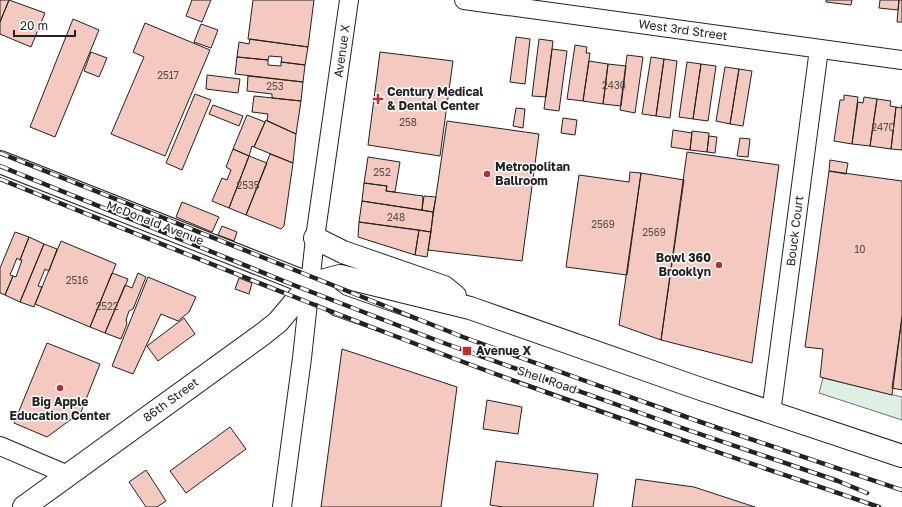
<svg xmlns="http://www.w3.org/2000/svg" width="902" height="507" viewBox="0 0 902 507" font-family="'Golos Text',sans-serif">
  <rect width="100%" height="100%" fill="#fff"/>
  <path fill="#e0efe3" stroke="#6f6f6f" d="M823,378L902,397V420L819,393Z"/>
  <path fill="#f3c9c0" stroke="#222" d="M0,0H9L0,22Z
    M9,0L45,13L31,47L0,34V22Z
    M192,0H211L202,22L186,16Z
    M253,0H314L308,47L248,39Z
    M826,0H852L851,5L826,2Z
    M880,0H899L898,10L879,8Z
    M899,0H902V22H897Z
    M73,19L99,30L55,137L30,127Z
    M145,23L210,50L165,156L111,134L144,57L133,52Z
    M201,24L218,30L211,48L194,42Z
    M516,37L530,39L525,84L510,82Z
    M250,39L308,47L305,65L281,62L282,57L269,56L268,60L237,57L239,42L249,44Z
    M539,39L553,41L546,97L532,96Z
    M575,45L587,47L586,53H590L583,101L567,99Z
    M552,49L567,51L559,111L544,109Z
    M91,52L107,58L99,77L84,71Z
    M380,52L453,61L440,156L368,145Z
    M627,55L643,57L635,113L620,110Z
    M237,57L268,60V65L281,66V62L305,65L303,82L235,74Z
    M651,57L664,59L656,116L642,114Z
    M664,59L677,61L670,118L656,116Z
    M589,61L608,64L603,104L583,101Z
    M687,62L701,64L693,119L679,117Z
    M608,64L626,66L621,106L603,104Z
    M701,64L716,66L708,121L693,119Z
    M725,67L739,69L730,124L716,121Z
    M739,69L752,71L743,126L730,124Z
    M207,75L240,79L238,93L206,89Z
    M248,76L303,82L301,101L272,98V94L247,91Z
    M195,94L211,100L182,170L166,163Z
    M844,95L858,97L852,144L834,141L840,100H844Z
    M254,96L301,101L296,134L267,121L268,114L252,112Z
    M864,97L877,99L870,146L852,144L858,102L863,103Z
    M877,99L891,101L890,106L896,107L891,149L870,146Z
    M213,105L243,116L239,126L209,114Z
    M902,105V150L891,149L896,107L902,108Z
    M516,108L525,109L523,128L513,126Z
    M247,115L265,122L254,147L252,146L249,156L233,149Z
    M563,118L577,120L575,135L561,133Z
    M266,120L296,134L293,163L254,147Z
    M447,121L539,134L522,261L428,250Z
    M673,130L692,133L690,150L671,147Z
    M692,131L709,133L707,152L690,150Z
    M709,136L717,137L715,153L707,152Z
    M740,138L750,139L748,157L737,156Z
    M233,149L249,156L229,208L212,201L222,178L227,180L231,170L226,167Z
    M687,152L779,165L752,363L661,340Z
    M270,154L293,163L284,226L281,229L246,215Z
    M249,156L267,163L246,215L229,208Z
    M368,157L400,162L395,192L386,191L387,186L364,183Z
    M830,160L848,163L846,174L829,171Z
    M829,171L902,181V317L892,395L820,377L823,349L805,347Z
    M630,172L641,173L627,275L566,267L579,175L629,182Z
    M641,173L684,180L661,340L619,325Z
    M364,183L387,186L386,191L423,196L422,210L362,201Z
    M424,196L436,197L433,212L422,210Z
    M362,201L433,212L431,232L359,222Z
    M182,202L219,217L212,232L176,217Z
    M359,222L419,230L415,255L358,237Z
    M222,226L237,232L234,241L218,235Z
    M419,230L431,232L427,257L415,255Z
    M15,232L29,237L20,260L17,258L10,275L13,276L5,295L0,293V268Z
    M29,237L44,244L20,302L5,295L13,276L16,277L22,260H20Z
    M61,241L116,264L90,327L35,304Z
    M44,244L57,249L49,271L45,269L38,286L42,287L34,307L20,302Z
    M112,273L128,279L105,333L90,327Z
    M138,273L146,277L133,309L129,311L126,320L127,324L121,339L105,333L125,285L132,288Z
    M148,277L196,297L189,312L178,321L161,314L133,374L112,366Z
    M239,278L252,283L249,294L235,289Z
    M902,317V390L892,388Z
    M184,318L195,334L158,361L147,346Z
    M47,343L100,364L81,412L47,437L14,423Z
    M342,349L457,387L441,507H321Z
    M487,400L522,407L518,434L483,429Z
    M230,427L246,449L186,493L170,471Z
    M496,461L598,474L593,507H503L490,505Z
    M146,470L166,501L157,507H146L129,482Z
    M636,479L694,487L755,507H632Z"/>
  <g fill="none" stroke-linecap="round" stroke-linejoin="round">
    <defs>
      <path id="minor" d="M464,0L902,60
        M771,413L819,49
        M0,446L68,475
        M282,507L302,358L315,238L349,0"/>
      <path id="secondary" d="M0,162L310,284L338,305L902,503
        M315,238L343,252L444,287L455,296
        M310,284L340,276L470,308L695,387L902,456
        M24,507L263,334L278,322L310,284"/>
    </defs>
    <use href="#minor" stroke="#222" stroke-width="20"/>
    <use href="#secondary" stroke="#222" stroke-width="24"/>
    <use href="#minor" stroke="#fff" stroke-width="18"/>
    <use href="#secondary" stroke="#fff" stroke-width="22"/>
    <defs>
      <path id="rail" d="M0,153L463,337L697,421L902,490
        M0,166L296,286L441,342L688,430L838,481L867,493
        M0,179C169,247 338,316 509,379C632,424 756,465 879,507"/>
    </defs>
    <use href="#rail" stroke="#222" stroke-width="4.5"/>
    <use href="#rail" stroke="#fff" stroke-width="3" stroke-dasharray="9" stroke-linecap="butt"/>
  </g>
  <g fill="#c62828" stroke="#fff" stroke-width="1.5">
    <path d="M376 93h4v4h4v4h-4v4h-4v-4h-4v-4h4z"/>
    <circle cx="487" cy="174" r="4"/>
    <circle cx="719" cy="265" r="4"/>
    <rect x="462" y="346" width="10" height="10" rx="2"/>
    <circle cx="60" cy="388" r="4"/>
  </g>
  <g text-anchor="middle" stroke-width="3" stroke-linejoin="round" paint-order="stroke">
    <g font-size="10" fill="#564c4a">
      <text x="168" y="79">2517</text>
      <text x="614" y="89">2430</text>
      <text x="275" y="90">253</text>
      <text x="408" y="126">258</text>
      <text x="883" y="131">2470</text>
      <text x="382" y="176">252</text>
      <text x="248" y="189">2535</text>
      <text x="396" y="221">248</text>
      <text x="603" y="228">2569</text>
      <text x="654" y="236">2569</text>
      <text x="860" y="253">10</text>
      <text x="77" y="284">2516</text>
      <text x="107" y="310">2522</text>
    </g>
    <g font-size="12" fill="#222" stroke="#fff">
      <text transform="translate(683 30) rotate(8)" y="4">West 3rd Street</text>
      <text transform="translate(342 51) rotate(-82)" y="4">Avenue X</text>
      <text transform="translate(155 223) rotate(21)" y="4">McDonald Avenue</text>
      <text transform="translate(795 231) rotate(-83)" y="4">Bouck Court</text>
      <text transform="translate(547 380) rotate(19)" y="4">Shell Road</text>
      <text transform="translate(171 400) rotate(-36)" y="4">86th Street</text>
    </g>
    <g font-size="12" font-weight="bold" fill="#222" stroke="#fff" text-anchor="start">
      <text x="387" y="96">Century Medical<tspan x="387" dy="14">&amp; Dental Center</tspan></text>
      <text x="495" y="171">Metropolitan<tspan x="495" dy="14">Ballroom</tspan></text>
      <text x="711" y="262" text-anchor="end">Bowl 360<tspan x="711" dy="14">Brooklyn</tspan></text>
      <text x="476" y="355">Avenue X</text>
      <text x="60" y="406" text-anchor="middle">Big Apple<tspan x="60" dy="14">Education Center</tspan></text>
    </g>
  </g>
  <path d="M14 30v6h61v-6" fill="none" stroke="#222222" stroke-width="2"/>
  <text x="20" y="30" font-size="12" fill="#222222" stroke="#ffffff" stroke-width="3" paint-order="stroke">20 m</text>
</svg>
